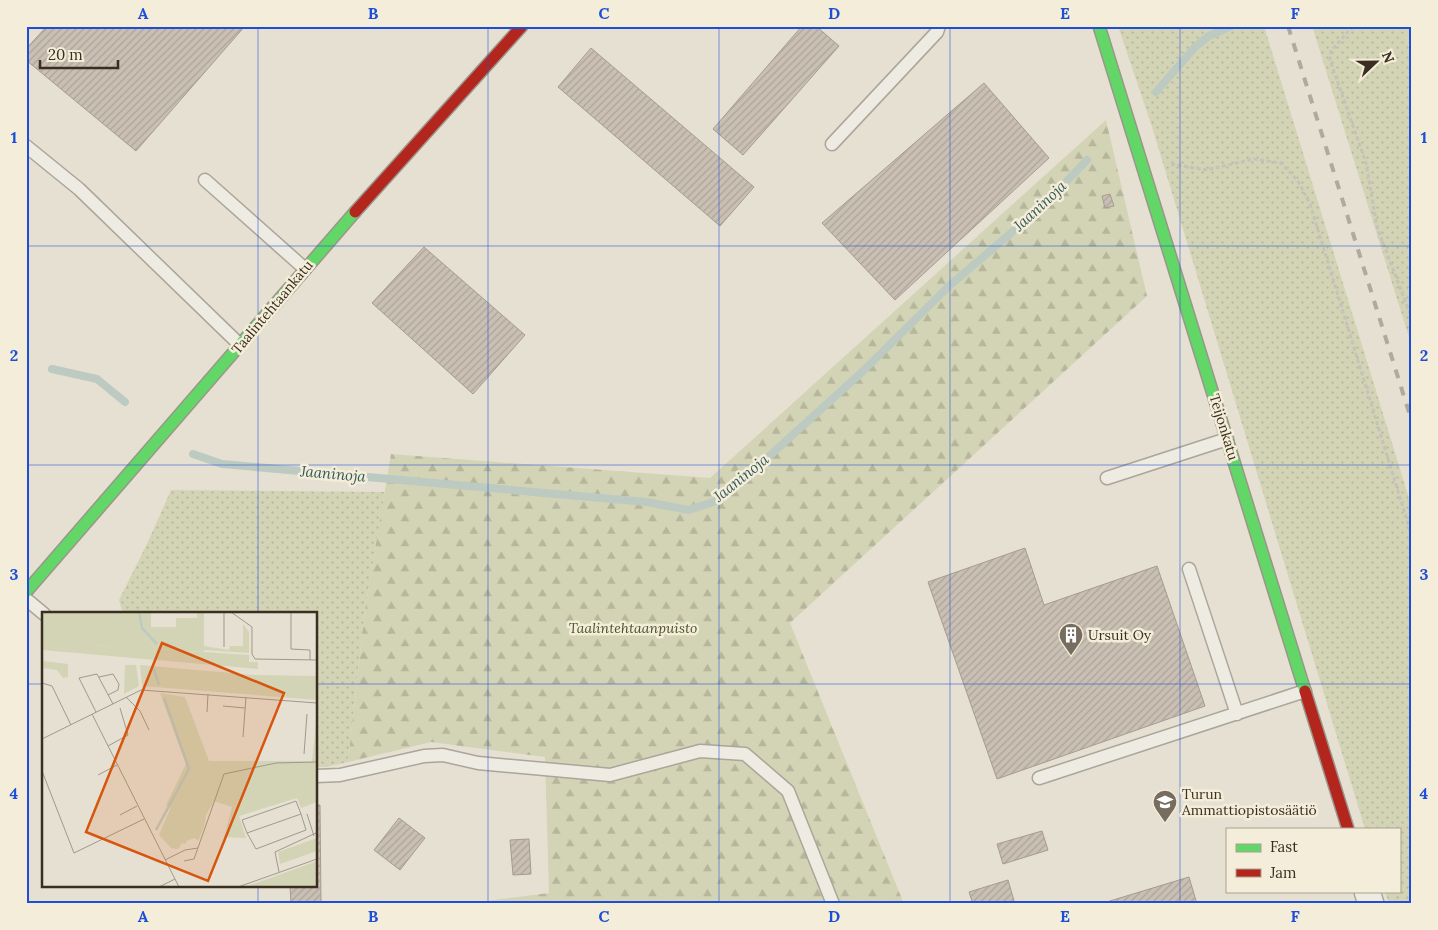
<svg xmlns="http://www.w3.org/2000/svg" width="1438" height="930" viewBox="0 0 1438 930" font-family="Lora,serif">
  <defs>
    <pattern id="grass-dots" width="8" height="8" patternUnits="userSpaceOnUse" patternTransform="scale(1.25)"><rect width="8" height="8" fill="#d3d4b5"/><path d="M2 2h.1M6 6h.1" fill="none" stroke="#b6b69b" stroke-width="1.8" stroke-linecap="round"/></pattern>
    <pattern id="forest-firs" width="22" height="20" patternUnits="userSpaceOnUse" patternTransform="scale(1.25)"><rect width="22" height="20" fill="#d3d4b5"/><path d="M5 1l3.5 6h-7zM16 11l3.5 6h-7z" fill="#b6b69b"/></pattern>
    <pattern id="park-crowns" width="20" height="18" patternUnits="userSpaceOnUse" patternTransform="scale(1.25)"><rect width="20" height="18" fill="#d3d4b5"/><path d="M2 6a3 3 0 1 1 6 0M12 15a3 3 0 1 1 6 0" fill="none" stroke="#b6b69b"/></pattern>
    <pattern id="building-hatch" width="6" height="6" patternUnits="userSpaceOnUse" patternTransform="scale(1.25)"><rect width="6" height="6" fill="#c9bfb3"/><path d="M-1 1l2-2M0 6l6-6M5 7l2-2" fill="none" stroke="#ada49a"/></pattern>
  </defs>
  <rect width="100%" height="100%" fill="#e5e0d2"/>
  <path fill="url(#grass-dots)" d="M1118,26H1264L1412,508V904H1389L1385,891H1399V829H1365L1152,127Z
    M1312,26H1402L1412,56V347Z
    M171,490L385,492L365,610L348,762L326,767H316V614H123L119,600L147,544Z"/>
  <path fill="url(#forest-firs)" d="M1106,120L1147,296L790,623L904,904H463L549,893L545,757L431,742L348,762L365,610L391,454L710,478Z"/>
  <path fill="url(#park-crowns)" d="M1402,26H1412V56Z"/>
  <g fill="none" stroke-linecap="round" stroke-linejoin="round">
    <path stroke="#bccac2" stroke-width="8" d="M1156,92L1195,47L1209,36L1231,26
      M52,369L97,379L125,402
      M193,454L222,464L590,497L646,502L689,510L716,501L733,489L861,373L948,287L1046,203L1087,160"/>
  </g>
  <path fill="url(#building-hatch)" stroke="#a59c91" d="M47,26H245L136,151L26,60V49Z
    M802,26H816L839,46L743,155L713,129Z
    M591,48L754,187L720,226L558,87Z
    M984,83L1049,158L895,300L822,223Z
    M1110,194L1114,206L1105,208L1102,196Z
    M424,247L525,335L473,394L372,303Z
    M1025,548L1044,605L1157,566L1205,706L997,779L928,582Z
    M316,805H320L321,904H291L290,886H316Z
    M399,818L425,838L400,870L374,850Z
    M1042,831L1048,850L1003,864L997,844Z
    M529,839L531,874L513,875L510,840Z
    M1189,877L1197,904H1100Z
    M1008,880L1015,904H973L969,892Z"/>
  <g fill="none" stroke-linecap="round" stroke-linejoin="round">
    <defs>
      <path id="lane" d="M832,144L937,32L939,26
        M26,146L79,189L239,344
        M205,180L304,268
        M1107,478L1227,439
        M1189,569L1237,714
        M26,599L44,614
        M316,776L340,775L424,756L443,755L478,763L610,775L700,751L745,754L788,791L833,904
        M1039,778L1305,691"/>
      <path id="street" d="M1367,891L1371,904"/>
      <path id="fast" d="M1099,26L1305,691
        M26,592L355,212"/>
      <path id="jam" d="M355,212L522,26
        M1305,691L1348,829"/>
    </defs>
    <use href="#lane" stroke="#aba59a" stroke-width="15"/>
    <use href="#street" stroke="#aba59a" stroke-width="28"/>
    <use href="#fast" stroke="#9b958a" stroke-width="14"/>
    <use href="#jam" stroke="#9b958a" stroke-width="14"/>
    <path stroke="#c6c2b9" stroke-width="3" stroke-dasharray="4 2.5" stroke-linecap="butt" d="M1353,26L1331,51L1330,60L1366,163L1377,227L1412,319
      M1171,164L1206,170L1254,159L1281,163L1298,181L1310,204L1412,537"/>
    <use href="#lane" stroke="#eeebe3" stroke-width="12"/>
    <use href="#street" stroke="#eeebe3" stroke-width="25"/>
    <use href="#fast" stroke="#63d668" stroke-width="11"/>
    <use href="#jam" stroke="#b3261e" stroke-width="11"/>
    <path stroke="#aeaaa2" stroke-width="4" stroke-dasharray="9 9" stroke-linecap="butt" d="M1288,26L1412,422"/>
  </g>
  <path fill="none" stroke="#1d4ed8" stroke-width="1" stroke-opacity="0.55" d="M258,26V614M488,26V904M719,26V904M950,26V904M1180,26V904M26,246H1412M26,465H1412M26,684H44M316,684H1412M258,886V904"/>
  <defs>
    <symbol id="building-pin" viewBox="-11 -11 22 30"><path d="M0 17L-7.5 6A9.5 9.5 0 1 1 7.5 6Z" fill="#766c5f" stroke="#f4edd9"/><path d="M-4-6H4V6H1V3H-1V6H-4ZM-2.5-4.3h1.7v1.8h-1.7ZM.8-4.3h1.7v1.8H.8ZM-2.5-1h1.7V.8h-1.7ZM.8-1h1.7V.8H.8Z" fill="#fff"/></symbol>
    <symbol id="school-pin" viewBox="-11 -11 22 30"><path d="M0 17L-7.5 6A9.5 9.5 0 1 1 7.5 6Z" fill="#766c5f" stroke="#f4edd9"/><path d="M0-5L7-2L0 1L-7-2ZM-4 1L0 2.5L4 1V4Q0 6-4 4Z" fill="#fff"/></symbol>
  </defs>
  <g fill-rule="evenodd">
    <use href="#building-pin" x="1057" y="621" width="28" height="38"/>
    <use href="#school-pin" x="1151" y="788" width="28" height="38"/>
  </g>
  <g text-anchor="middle" stroke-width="5" stroke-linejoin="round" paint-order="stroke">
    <g font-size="14" fill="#3a2e21" stroke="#f4edd9">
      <text transform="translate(272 307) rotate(-50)" y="5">Taalintehtaankatu</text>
      <text transform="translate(1224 427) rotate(73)" y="5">Teijonkatu</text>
    </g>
    <g font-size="14" font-style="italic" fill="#485529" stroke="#f4edd9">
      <text x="633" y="633">Taalintehtaanpuisto</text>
    </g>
    <g font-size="14" fill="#3a2e21" stroke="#f4edd9" text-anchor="start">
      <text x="1088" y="640">Ursuit Oy</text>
      <text x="1182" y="799">Turun<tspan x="1182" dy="16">Ammattiopistosäätiö</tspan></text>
    </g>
    <g font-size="15" font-style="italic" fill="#325958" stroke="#f4edd9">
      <text transform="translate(1040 206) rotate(-43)" y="5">Jaaninoja</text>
      <text transform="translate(333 474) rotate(5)" y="5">Jaaninoja</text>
      <text transform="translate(741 478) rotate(-39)" y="5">Jaaninoja</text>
    </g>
  </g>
  <g transform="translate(42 612)">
    <rect width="275" height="275" fill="#e5e0d2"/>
    <path d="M201,12L207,20V41L162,38V34L187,38L188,34H201ZM97,23L115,37L207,43V50H216V57L0,38V28L73,35ZM0,49L26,52V65L21,66L15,58L0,56ZM83,53H94L97,74L82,82ZM98,53L212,63L275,64V88L100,74ZM129,195L162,215L156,229L153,226L144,229V232L140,231L136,237L129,236L117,223ZM275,226V239L238,252L236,240Z" fill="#d3d4b5"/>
    <path d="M118,81L143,85L167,149H270L275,104V190L259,196L255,186L197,204L204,226L182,225L190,195L172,189L164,203L162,215L124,193L144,152Z" fill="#d3d4b5"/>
    <path d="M0,0H109V15H134V6H155V0H162V40L115,37L97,23L75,35L3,29L0,28ZM275,249V275H203L245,260Z" fill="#d3d4b5"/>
    <path d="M0,0H40L35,18L20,26L9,24L0,16ZM3,12L21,15H34L27,22L18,23Z" fill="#d3d4b5" fill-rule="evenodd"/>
    <path fill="none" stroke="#bccac2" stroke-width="2.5" d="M97,0L100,16L115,32M112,57L117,73M114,218L147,157L122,86"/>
    <path fill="none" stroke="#a1998b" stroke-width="1" d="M182,0V35M189,0L210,15V42L213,47L275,48M249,0V37L268,38V48M57,65L71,62L77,72L76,78L66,83M0,71L10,74L29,113M84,85L98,99L107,118M181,94L203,96M54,100L37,66L55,62L71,92M165,100L166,82M50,102L137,275M201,125L204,85M0,127L99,78L275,91M66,134L86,123L78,96M262,142L265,102M0,159L32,241L102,207M56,163L75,153M265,202L272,224M78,203L95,194M205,221L259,202L254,189L200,208L205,221L214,237L264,218L259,202M123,248L143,238L156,236M142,249L152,247L182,162L234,151L275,150M237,260L233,240L274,221M117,275L133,267M196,275L275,247"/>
    <path fill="#d7550e" fill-opacity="0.15" stroke="#d7550e" stroke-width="2.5" d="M120,31L242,81L166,269L44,220Z"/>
    <rect width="275" height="275" fill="none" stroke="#3a2e21" stroke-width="2.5"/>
  </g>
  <rect width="1438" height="930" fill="none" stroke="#f4edd9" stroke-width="55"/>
  <rect x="1226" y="828" width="175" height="65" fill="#f4edd9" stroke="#aaa18f"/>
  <rect x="1236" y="844" width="25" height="8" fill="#63d668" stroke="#aaa18f"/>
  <text x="1270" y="852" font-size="15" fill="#3a2e21">Fast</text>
  <rect x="1236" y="869" width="25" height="8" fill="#b3261e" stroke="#aaa18f"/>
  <text x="1270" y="878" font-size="15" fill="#3a2e21">Jam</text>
  <g transform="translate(1376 62) rotate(68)" stroke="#f4edd9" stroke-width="4" paint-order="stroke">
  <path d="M0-4L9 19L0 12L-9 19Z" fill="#3a2e21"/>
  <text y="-8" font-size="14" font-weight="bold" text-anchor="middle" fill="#3a2e21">N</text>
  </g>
  <path d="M40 60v8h78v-8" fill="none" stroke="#3a2e21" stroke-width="2.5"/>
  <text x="48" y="60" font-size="15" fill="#3a2e21" stroke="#f4edd9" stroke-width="4" paint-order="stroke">20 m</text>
  <rect x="28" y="28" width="1382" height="874" fill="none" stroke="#1d4ed8" stroke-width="2"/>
  <g font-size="16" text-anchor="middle" font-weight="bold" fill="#1d4ed8">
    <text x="143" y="19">A</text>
    <text x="373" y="19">B</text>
    <text x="604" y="19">C</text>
    <text x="834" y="19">D</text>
    <text x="1065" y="19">E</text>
    <text x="1295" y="19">F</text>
    <text x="14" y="143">1</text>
    <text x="1424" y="143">1</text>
    <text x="14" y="361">2</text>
    <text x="1424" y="361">2</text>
    <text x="14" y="580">3</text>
    <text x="1424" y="580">3</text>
    <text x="14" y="799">4</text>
    <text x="1424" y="799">4</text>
    <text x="143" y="922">A</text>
    <text x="373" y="922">B</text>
    <text x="604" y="922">C</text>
    <text x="834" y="922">D</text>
    <text x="1065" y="922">E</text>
    <text x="1295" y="922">F</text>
  </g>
</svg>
